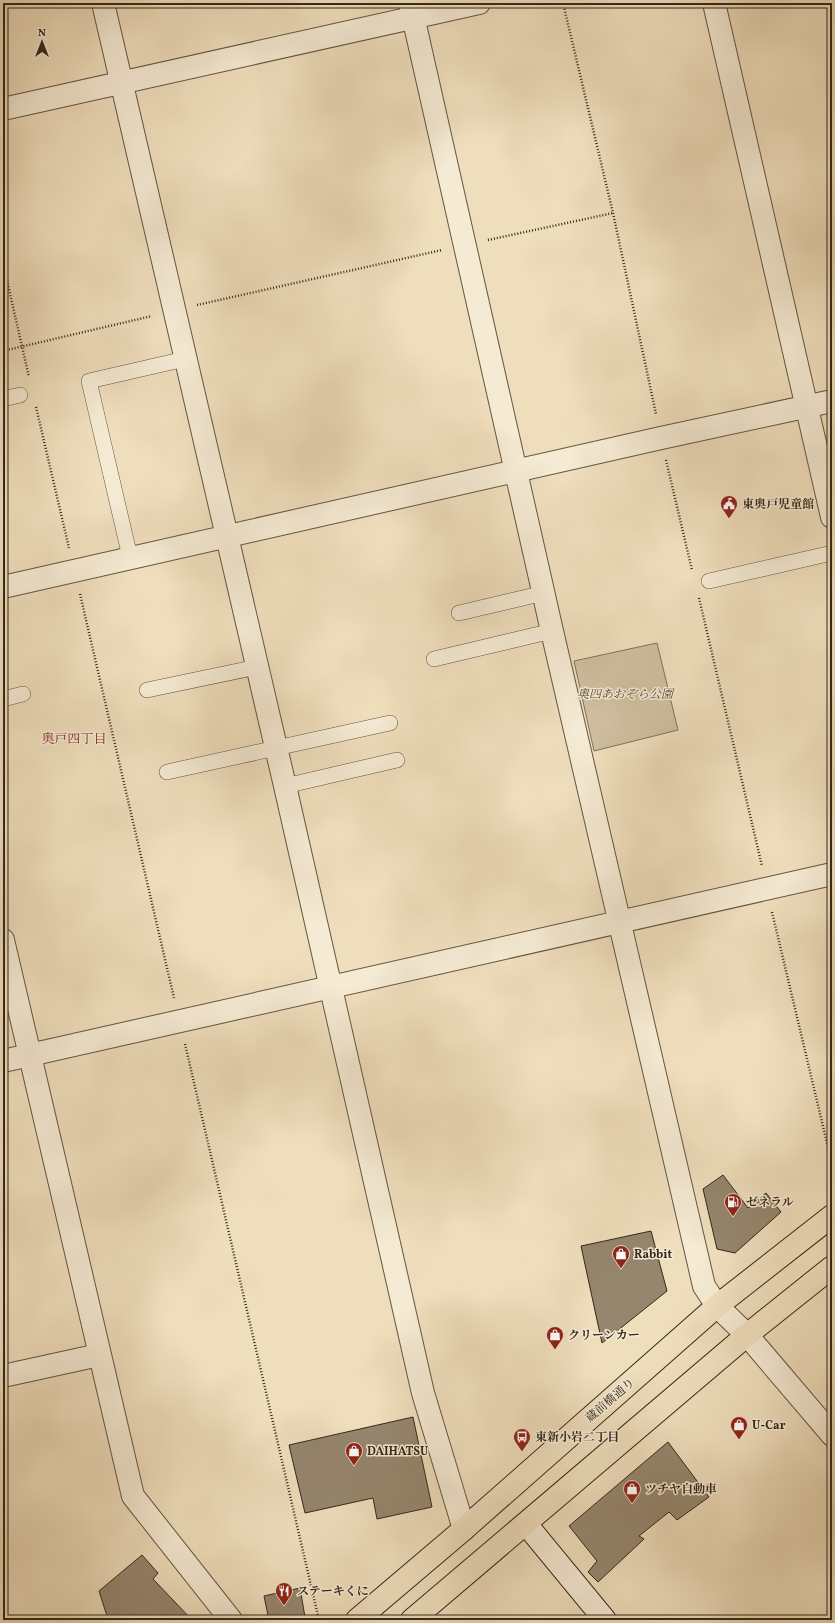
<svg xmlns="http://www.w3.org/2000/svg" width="835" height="1623" viewBox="0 0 835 1623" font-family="Vollkorn,'Noto Serif JP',serif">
  <rect width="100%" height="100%" fill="#efdebc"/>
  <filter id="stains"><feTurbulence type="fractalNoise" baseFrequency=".005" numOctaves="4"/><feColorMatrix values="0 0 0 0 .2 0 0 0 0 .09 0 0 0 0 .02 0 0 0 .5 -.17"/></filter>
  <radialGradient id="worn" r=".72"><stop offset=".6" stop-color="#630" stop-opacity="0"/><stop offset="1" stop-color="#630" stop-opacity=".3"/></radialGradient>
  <path fill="#cfbfa0" stroke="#81735d" d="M657,643L678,730L594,751L574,661Z"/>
  <path fill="#95866e" stroke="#33271a" d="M723,1175L748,1208L766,1193L781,1212L735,1253L717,1249L703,1189Z
    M651,1231L667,1291L602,1343L581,1246Z
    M413,1417L432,1507L377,1519L373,1498L305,1513L289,1445Z
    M668,1442L709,1497L677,1520L669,1512L639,1536L644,1539L598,1582L588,1572L597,1561L569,1526Z
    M142,1555L158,1573L153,1579L192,1620H110L106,1613L99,1591Z
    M300,1588L305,1617L289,1620H269L264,1596Z"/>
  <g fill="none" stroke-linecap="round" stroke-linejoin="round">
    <defs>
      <path id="lane" d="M3,399L20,395
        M130,557L89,381L185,359
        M709,581L832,553
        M459,613L544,593
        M434,659L552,631
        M147,690L257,667
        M3,699L23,694
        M167,772L390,723
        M285,786L397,760"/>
      <path id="street" d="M103,3L285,786L423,1393L464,1529
        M410,3L552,631L704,1286L717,1306L747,1335L832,1435
        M714,3L832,517
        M3,109L479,3
        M3,587L661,438L832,401
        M3,940L133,1496L231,1620
        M3,1061L832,874
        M3,1376L99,1355"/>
      <path id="secondary" d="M526,1524L605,1620"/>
      <path id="primary" d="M357,1620L464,1529L717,1306L832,1216
        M412,1620L747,1335L832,1267"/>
    </defs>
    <use href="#lane" stroke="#625542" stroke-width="16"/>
    <use href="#street" stroke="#625542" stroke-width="24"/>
    <use href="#secondary" stroke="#33271a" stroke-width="24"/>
    <use href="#primary" stroke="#33271a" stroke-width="24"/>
    <path stroke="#33271a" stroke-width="2.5" stroke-dasharray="1 2" stroke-linecap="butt" d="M563,3L613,213L656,414
      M488,240L613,213
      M3,263L29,377
      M197,305L442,250
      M3,351L152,316
      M36,407L69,548
      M666,460L692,570
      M80,594L174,998
      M699,598L762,866
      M772,912L832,1164
      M185,1044L319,1620"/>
    <use href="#lane" stroke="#f5ead3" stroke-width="15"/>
    <use href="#street" stroke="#f5ead3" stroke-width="22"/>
    <use href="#secondary" stroke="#f5ead3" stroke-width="22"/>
    <use href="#primary" stroke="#efdebc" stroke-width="22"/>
  </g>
  <defs>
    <symbol id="civic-pin" viewBox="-11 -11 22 30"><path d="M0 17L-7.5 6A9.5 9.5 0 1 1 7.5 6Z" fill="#8f2418" stroke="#f5ead3"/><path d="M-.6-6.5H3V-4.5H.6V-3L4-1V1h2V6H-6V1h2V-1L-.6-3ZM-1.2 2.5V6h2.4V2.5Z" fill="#fff"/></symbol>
    <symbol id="fuel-pin" viewBox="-11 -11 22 30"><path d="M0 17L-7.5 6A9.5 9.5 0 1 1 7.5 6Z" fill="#8f2418" stroke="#f5ead3"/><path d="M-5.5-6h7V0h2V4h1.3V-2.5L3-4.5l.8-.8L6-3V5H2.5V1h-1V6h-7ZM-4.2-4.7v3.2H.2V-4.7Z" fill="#fff"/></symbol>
    <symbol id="shop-pin" viewBox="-11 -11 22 30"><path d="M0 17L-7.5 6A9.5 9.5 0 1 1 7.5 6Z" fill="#8f2418" stroke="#f5ead3"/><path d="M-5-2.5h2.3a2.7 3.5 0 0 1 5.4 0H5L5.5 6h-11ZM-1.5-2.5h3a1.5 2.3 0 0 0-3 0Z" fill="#fff"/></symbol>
    <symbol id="bus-pin" viewBox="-11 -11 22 30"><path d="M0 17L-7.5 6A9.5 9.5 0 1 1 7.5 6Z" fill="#8f2418" stroke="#f5ead3"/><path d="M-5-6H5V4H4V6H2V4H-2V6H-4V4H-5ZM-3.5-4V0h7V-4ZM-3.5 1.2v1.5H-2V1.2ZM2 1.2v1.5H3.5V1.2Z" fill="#fff"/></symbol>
    <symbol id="restaurant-pin" viewBox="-11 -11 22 30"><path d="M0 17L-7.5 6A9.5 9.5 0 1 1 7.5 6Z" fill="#8f2418" stroke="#f5ead3"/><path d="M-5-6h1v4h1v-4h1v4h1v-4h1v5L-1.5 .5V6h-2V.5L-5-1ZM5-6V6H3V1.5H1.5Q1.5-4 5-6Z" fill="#fff"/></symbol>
  </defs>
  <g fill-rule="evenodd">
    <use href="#civic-pin" x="719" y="494" width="20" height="27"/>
    <use href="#fuel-pin" x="723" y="1192" width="20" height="27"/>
    <use href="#shop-pin" x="611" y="1244" width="20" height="27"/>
    <use href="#shop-pin" x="545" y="1325" width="20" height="27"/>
    <use href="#shop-pin" x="729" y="1415" width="20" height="27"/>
    <use href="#bus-pin" x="512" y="1427" width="20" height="27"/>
    <use href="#shop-pin" x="344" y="1441" width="20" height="27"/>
    <use href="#shop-pin" x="622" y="1479" width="20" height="27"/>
    <use href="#restaurant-pin" x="274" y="1581" width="20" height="27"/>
  </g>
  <g text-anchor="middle" stroke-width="3" stroke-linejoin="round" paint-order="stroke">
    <g font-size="12" font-weight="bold" fill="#33271a" stroke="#f5ead3" text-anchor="start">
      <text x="742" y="508">東奥戸児童館</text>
      <text x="746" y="1206">ゼネラル</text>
      <text x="634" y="1258">Rabbit</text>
      <text x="568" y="1339">クリーンカー</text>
      <text x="752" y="1429">U-Car</text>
      <text x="535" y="1441">東新小岩二丁目</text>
      <text x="367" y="1455">DAIHATSU</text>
      <text x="645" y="1493">ツチヤ自動車</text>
      <text x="297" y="1595">ステーキくに</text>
    </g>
    <g font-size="12" font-style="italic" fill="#5a4d3c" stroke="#f5ead3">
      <text x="625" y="698">奥四あおぞら公園</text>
    </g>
    <g font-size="12" fill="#33271a" stroke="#f5ead3">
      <text transform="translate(610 1400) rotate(-41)" y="4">蔵前橋通り</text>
    </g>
    <g font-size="13" fill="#7a1f14" stroke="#f5ead3">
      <text x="74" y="743">奥戸四丁目</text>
    </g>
  </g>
  <rect width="835" height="1623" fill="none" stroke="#efdebc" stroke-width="16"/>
  <rect x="4" y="4" width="827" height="1615" fill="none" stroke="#33271a" stroke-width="2"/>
  <rect x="8" y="8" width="819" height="1607" fill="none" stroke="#33271a"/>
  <g transform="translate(42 42)" stroke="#f5ead3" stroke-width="3" paint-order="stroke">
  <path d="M0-3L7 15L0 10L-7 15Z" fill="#33271a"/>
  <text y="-6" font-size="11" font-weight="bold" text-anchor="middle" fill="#33271a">N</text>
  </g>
  <rect width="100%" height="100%" filter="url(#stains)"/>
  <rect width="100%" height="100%" fill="url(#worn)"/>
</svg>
